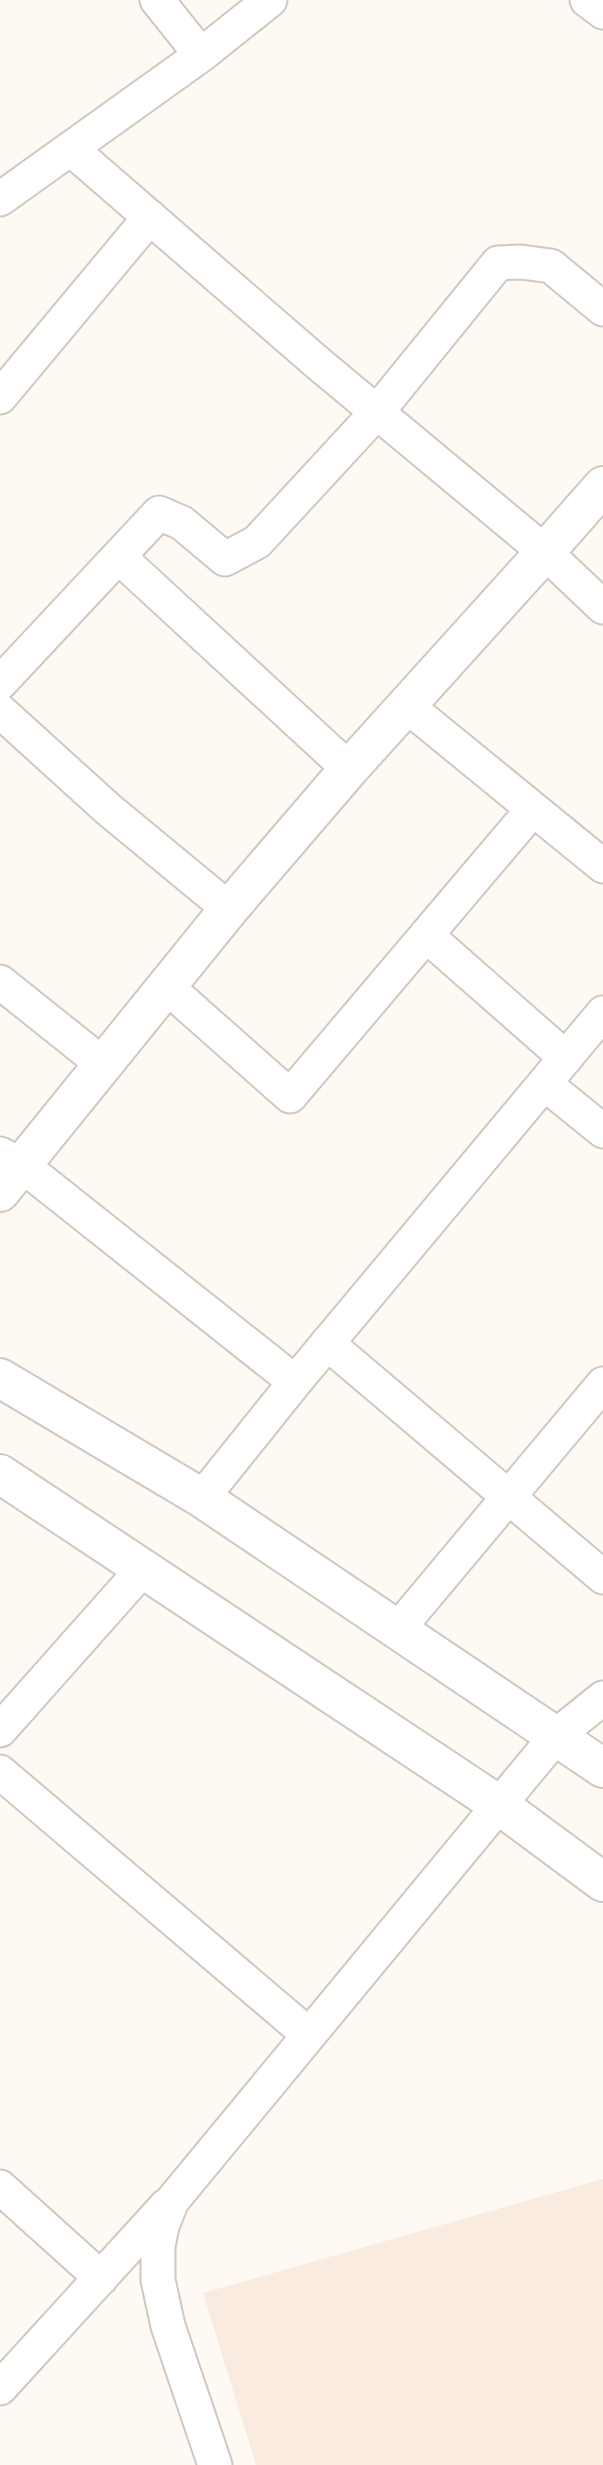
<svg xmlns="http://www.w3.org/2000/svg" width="603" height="2465" viewBox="0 0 603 2465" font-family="'Exo 2',sans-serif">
  <rect width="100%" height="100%" fill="#fff9f4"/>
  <path fill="#f9ebe0" d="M603,2179V2465H256L203,2293Z"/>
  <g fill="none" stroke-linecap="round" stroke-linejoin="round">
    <defs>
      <path id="street" d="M157,0L201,55
        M587,0L603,12
        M71,149L319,364L545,552L603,607
        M0,199L201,55L270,0
        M0,397L150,217
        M119,557L349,769
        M0,683L159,513L182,523L225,559L257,542L377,412L498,263L521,262L551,266L603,309
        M407,706L603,866
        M0,711L108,809L229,909
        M426,935L566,1058
        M0,982L104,1065
        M167,987L290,1096L533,809
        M545,1084L603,1131
        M0,1154L23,1166L295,1382
        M327,1343L603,1577
        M202,1498L295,1382L603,1013
        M398,1629L603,1384
        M0,1730L143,1569
        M0,1772L309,2035
        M0,2187L101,2278
        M0,2388L166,2206
        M215,2465L168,2326L158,2280V2246L162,2226L172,2201L557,1735L603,1698"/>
      <path id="secondary" d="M0,1192L229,909L349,769L545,552L603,486
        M0,1378L202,1498L603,1768
        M0,1474L499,1805L603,1882"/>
    </defs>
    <use href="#street" stroke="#cfc8c2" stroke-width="37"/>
    <use href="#secondary" stroke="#cfc8c2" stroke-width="42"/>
    <use href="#street" stroke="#fff" stroke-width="33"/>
    <use href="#secondary" stroke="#fff" stroke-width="38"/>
  </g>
</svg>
